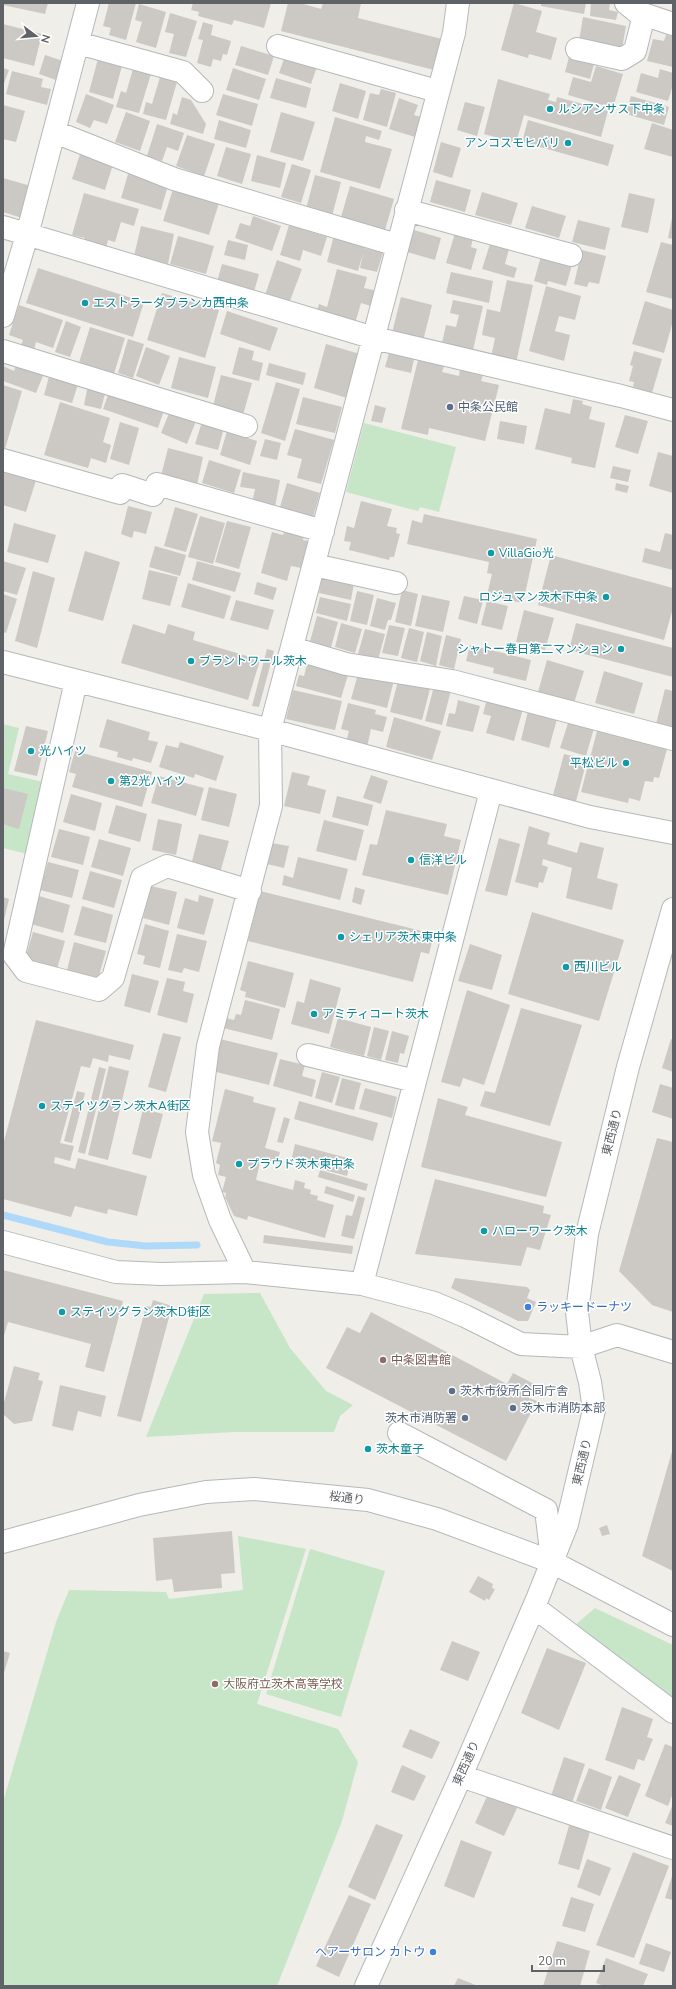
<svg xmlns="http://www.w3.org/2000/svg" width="676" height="1989" viewBox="0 0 676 1989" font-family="'Nunito Sans','Noto Sans JP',sans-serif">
  <rect width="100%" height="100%" fill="#f0eee8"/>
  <path fill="#c7e5c7" d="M364,423L456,447L439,512L420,507L418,511L346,492Z
    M3,724L19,728L8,774L43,782L27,854L3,848Z
    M260,1293L290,1348L326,1391L353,1405L340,1416L334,1432H234L146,1437L204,1294Z
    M238,1536L306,1549L257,1704L338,1729L358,1762L342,1821L277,1986H3V1802L56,1622L69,1590L166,1592L169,1599L243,1590Z
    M310,1549L385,1571L341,1717L266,1694Z
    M595,1608L673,1645V1698L574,1626Z"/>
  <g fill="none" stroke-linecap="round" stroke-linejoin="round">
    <path stroke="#afd9f9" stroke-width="7" d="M3,1215L108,1242L146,1246L197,1245"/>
  </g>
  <path fill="#ccc9c4" d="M3,3H48L45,14L3,5Z
    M109,3H136L126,40L109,35L111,28L103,26Z
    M193,3H271L264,28L234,20L232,25L198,16L199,12L191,10Z
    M288,3H300L321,9L323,3H361L358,18L442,39L434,70L281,31Z
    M514,3L542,11L536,32L557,38L551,60L529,54L528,58L501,50Z
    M541,3H586L584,14L541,6Z
    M591,3H610L609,10L618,12L616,20L590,16Z
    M139,4L166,12L156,48L136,42L142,22L135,20Z
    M170,13L197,21L186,57L169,53L174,34L165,32Z
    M583,17L626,26L622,49L579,41Z
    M203,22L213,25L211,35L231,41L227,55L223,54L221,61L213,59L211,67L197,63L203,40L198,39Z
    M3,24L42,34L34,66L3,58Z
    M666,35L673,36V67L647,61L653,39L664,41Z
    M241,46L274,56L268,75L235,65Z
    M286,53L318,64L311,84L279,73Z
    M45,55L63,61L56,80L39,74Z
    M569,57L594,64L590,79L565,72Z
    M98,59L122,66L113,99L89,92Z
    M596,66L623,74L613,108L568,95L573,77L591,82Z
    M3,68L9,70L3,86Z
    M233,68L266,79L259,100L226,90Z
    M133,69L151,74L139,113L116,107L121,91L126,93Z
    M660,69L673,73V85L668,101L636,92L641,73L658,78Z
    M12,71L43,79L41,87L51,89L47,105L6,94Z
    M160,77L177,82L166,120L143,114L146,102L152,104Z
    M276,78L311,88L306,108L270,98Z
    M498,79L550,94L548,100L556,102L557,97L608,111L601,137L524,115L516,143L484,134Z
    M340,83L366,91L358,119L332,111Z
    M381,89L396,93L387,127L363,120L370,93L379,95Z
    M86,94L114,105L107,124L94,120L90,128L76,122Z
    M223,94L258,104L252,126L216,115Z
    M631,96L669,107L664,125L626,114Z
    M182,97L191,100L206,124L203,134L170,124L173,113L177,115Z
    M399,98L418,105L414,115L421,117L415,137L389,129Z
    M465,102L485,107L477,136L457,130Z
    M3,105L25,111L16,142L3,139Z
    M126,112L150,121L140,151L115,142Z
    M281,112L315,122L303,161L270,152Z
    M335,117L382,131L379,140L366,136L365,142L392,149L380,189L320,172Z
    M219,120L251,130L246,148L214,139Z
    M528,120L614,145L608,166L522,142Z
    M652,123L673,130V157L644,149Z
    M157,124L184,133L178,151L167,147L162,161L147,156Z
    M187,135L215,144L204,176L176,166Z
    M441,142L461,148L452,178L433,172Z
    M226,147L251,154L242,184L217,176Z
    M82,148L115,158L105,190L72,179Z
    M257,155L286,163L280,188L251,181Z
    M292,164L311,170L301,203L281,197Z
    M128,174L168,185L161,210L121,198Z
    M315,175L341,182L332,216L306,209Z
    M3,178L31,186L22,218L3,212Z
    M436,180L471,190L465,212L430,202Z
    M350,186L394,199L385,230L341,217Z
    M173,189L219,203L209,235L163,221Z
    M482,192L518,203L511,225L475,215Z
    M84,193L139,209L134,226L121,222L115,242L108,240L104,256L82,249L85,238L72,235Z
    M629,193L655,199L648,233L621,227Z
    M532,206L566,216L559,238L525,228Z
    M253,216L281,226L272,251L235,238L240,223L250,226Z
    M672,218H673V239L668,238Z
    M578,220L610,228L605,250L572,242Z
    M289,225L327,237L321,256L303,250L300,261L280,255Z
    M141,226L174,234L168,264L134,256Z
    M414,230L441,238L435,260L407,252Z
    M455,233L473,238L471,247L477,249L471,270L446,263Z
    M334,235L365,245L364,248L383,253L377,272L360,268L363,253L358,271L327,262Z
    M178,236L214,246L206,274L170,264Z
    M228,240L248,245L245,260L224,255Z
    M661,242L673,245V299L646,292Z
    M490,244L509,249L505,264L517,268L514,278L482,269Z
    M582,250L606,256L599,284L589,282L587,287L574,284Z
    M541,256L572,265L566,286L548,281L547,285L534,281Z
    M277,260L302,269L287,309L263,301Z
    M222,264L259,274L252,299L215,289Z
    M38,268L144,302L133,337L26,303Z
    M337,269L367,277L364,288L378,291L374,307L361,303L354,327L315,316L319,304L327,307Z
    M451,272L493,281L489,303L446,293Z
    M507,280L533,285L516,363L491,357L495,338L482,335L487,309L500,312Z
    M546,286L581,296L575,320L559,316L555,331L570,335L564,361L529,351Z
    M162,293L219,310L205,358L147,340Z
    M401,297L432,305L423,341L392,333Z
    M453,300L483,306L473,350L442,343L446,325L456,327L459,315L450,313Z
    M645,301L673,310V321L664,353L632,344Z
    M19,305L63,320L53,348L36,342L34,350L21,345L23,340L9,335Z
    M227,311L278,328L270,351L220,334Z
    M66,321L81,327L70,357L55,352Z
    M90,327L125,338L113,377L78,366Z
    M128,339L144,344L133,378L118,373Z
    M326,344L360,354L347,398L314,388Z
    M146,347L170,356L159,385L136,376Z
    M239,347L254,351L252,360L263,363L259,381L232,374Z
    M634,351L662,359L652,393L633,387L634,382L629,381L633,366L630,365Z
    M389,353L414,359L411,373L385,367Z
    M179,357L216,367L208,398L171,388Z
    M418,360L444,366L442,372L459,376L460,369L483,375L481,381L499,385L485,441L429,428L428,435L401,429Z
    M18,361L45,371L36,393L3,381V366L14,371Z
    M269,363L306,373L303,385L266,375Z
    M50,373L79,381L72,403L44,395Z
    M221,375L252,383L243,415L213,406Z
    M276,382L300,389L285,441L261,433Z
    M3,385L22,391L5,449H3Z
    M88,385L106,390L101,409L84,405Z
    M109,392L164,410L158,428L103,409Z
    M303,397L342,407L335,433L296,424Z
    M573,399L583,401L582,404L592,407L589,419L605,423L595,468L571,463L572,458L535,449L545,408L570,414Z
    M60,402L110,418L103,442L111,445L106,463L91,458L88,468L44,455Z
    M375,405L386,408L382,423L371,421Z
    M170,411L196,421L187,444L161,433Z
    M625,415L648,421L638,454L615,447Z
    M500,421L527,426L524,444L497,439Z
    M120,422L139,428L129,465L110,459Z
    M202,422L224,428L218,450L195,444Z
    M295,429L334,440L321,484L297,478L302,459L287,455Z
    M227,431L257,441L250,465L220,455Z
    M265,439L281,443L277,460L260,456Z
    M168,448L203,457L197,485L161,476Z
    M658,452L673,456V493L649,486Z
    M209,460L241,470L234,493L202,483Z
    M3,463L38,474L26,512L3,505Z
    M613,466L631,470L628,482L610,478Z
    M243,472L280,480L275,507L252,503L255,489L240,487Z
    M287,483L320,493L313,517L280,507Z
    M616,483L629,486L627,493L615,490Z
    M361,501L392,509L387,526L397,528L396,533L400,534L394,557H390L389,560L349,550L351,542L344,541L347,526L354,528Z
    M128,506L152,512L146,534L134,531L132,538L121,534Z
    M175,507L198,514L186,552L164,546Z
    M424,514L537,539L523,603L487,595L492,574L487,573L489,562L407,544L412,520L422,523Z
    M200,516L225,523L213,564L188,557Z
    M227,521L251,527L239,569L215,562Z
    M14,523L56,535L48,563L7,552Z
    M285,530L304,535L303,540L308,541L301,568L291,566L287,581L261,573L272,532L283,535Z
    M665,533L673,535V570L642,562L645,548L660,552Z
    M155,546L186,555L180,576L149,567Z
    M85,551L120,562L103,621L68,611Z
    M551,555L673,588V608L664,640L538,605Z
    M3,561L26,568L17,595L3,591Z
    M197,561L241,573L235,592L192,580Z
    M149,570L178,577L170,606L142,599Z
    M33,571L55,578L37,648L15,641Z
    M322,577L354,583L351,600L319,593Z
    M257,582L277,588L273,600L254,594Z
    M188,583L231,596L224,619L181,607Z
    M402,590L418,594L411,626L395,622Z
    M357,591L374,595L367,625L350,621Z
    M3,594L17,599L6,633L3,632Z
    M422,595L450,601L443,632L415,626Z
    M464,596L483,600L477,624L458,619Z
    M320,597L351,604L347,621L316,613Z
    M377,598L396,603L391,620H388L385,630L370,626Z
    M236,600L274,610L268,630L230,620Z
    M487,601L508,606L502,630L481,625Z
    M524,610L554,618L545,650L516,642Z
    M317,616L338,622L330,651L309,645Z
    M341,623L362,629L355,653L335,647Z
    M576,623L673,648V677L569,650Z
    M133,624L165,634L168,624L195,632L193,640L260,660L248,700L121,663Z
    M389,625L405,628L398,656L382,653Z
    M409,628L424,632L417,662L401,658Z
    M365,629L385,634L378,660L358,654Z
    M427,632L442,636L436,666L420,661Z
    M446,635L461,639L454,669L439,665Z
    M470,645L531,660L526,681L493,673L494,668L466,661Z
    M267,649L274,651L259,707L252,706Z
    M547,660L584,671L574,703L538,692Z
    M307,664L348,675L341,698L296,686L299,675L304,676Z
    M604,671L643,683L634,714L595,703Z
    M358,674L394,680L387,708L351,699Z
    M398,681L431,685L422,720L390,712Z
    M434,686L451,690L442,725L425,721Z
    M665,689L673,691V729L656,724Z
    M293,690L342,701L335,730L286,719Z
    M488,695L524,705L514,741L486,733L491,716L483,714Z
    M458,700L480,706L473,732L446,726L449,713L455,714Z
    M348,703L376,710L375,714L387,717L383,732L371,729L367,747L346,742L349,731L341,729Z
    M528,711L557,719L549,748L521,740Z
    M394,717L441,731L432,760L386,747Z
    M107,719L150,732L148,740L158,742L151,763L133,758L132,761L117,757L118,752L99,747Z
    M569,720L594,728L586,756L560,748Z
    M26,726L48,731L37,776L14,771Z
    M597,731L625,737L662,742L661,747L667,749L659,778L654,777L653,782L645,781L640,801L629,798L628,803L581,792Z
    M180,742L224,756L216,781L195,774L194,778L159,767L166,745L178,748Z
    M75,751L152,772L142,807L72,787L76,774L69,772Z
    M564,754L587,760L575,805L552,799Z
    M292,772L310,776L307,785L326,790L320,814L284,806Z
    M371,775L388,781L381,804L363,798Z
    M159,776L204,788L196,816L151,803Z
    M209,787L237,794L229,827L201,820Z
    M3,788L28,794L19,829L3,824Z
    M71,794L102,803L95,831L63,822Z
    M337,796L373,805L368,826L332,817Z
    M116,805L147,814L140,842L108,833Z
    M386,810L447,824L444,836L461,840L448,895L362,875L370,844L377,845Z
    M158,819L182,824L176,855L152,850Z
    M324,820L364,830L356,861L316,851Z
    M529,826L550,833L547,844L577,853L580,842L604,848L597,878L618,884L612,910L566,898L572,868L543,859L542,865L548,867L543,883L539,882L538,888L515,882Z
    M59,829L90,837L83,865L51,857Z
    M199,834L229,841L220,873L191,865Z
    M499,838L520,844L507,896L485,891Z
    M99,839L131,848L123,876L91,867Z
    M271,843L289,846L284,868L267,864Z
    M298,857L348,869L340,900L282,885L284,875L293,878Z
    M48,862L79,870L72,898L40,890Z
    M90,871L122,880L114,908L82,899Z
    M151,886L177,892L169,925L143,918Z
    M355,887L365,890L361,905L352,902Z
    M260,891L434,934L429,954L421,952L413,982L248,941Z
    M199,895L214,899L204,935L177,928L185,898L198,902Z
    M39,896L70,905L63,933L31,924Z
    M3,897L9,899L4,920H3Z
    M82,906L113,915L106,943L74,935Z
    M532,912L624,940L599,1021L508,994Z
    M145,924L169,931L160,968L143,964L145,956L137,954Z
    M33,932L65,941L57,969L25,960Z
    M177,934L207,941L199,972L184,968L182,973L168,970Z
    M74,942L106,951L98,979L67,970Z
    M470,944L502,955L492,990L458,981Z
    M248,961L294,973L285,1008L245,997L246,992L240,990Z
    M132,974L159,981L150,1013L124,1006Z
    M167,978L185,982L183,991L194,994L187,1023L157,1015Z
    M310,979L341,988L329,1034L291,1024L297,1001L304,1003Z
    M467,990L510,1005L484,1085L463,1078L460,1087L441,1082Z
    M245,1000L280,1009L272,1040L223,1028L226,1018L234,1020L236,1014L241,1015Z
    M521,1008L582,1025L550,1126L480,1106L485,1091L495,1093Z
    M338,1018L371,1027L364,1056L330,1047Z
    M36,1020L134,1045L130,1060L109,1055L108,1062L93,1058L90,1068L81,1066L60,1143L74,1146L70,1161L55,1157L54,1163L75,1169L78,1158L147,1176L137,1216L108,1209L107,1214L75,1206L71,1217L3,1199V1145Z
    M374,1027L389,1031L381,1060L367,1056Z
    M392,1031L409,1036L404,1054L400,1053L398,1063L385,1060Z
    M163,1033L181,1037L166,1092L148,1087Z
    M220,1039L278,1053L269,1085L212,1071Z
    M671,1039L673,1040V1072L662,1068Z
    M280,1059L305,1065L302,1076L316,1080L312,1097L273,1086Z
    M109,1066L129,1071L108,1160L88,1155Z
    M99,1067L106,1069L85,1154L78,1152Z
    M322,1072L340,1077L332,1103L315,1098Z
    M342,1078L361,1083L354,1110L335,1105Z
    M660,1084L673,1088V1119L652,1112Z
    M365,1088L397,1097L392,1118L359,1109Z
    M225,1089L254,1097L253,1102L276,1108L265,1148L280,1152L277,1163L261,1158L256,1180L293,1190L295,1180L305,1183L304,1188L311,1190L310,1194L318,1196L317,1200L334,1205L325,1238L248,1216L247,1220L234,1216L225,1197L226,1193L222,1192L226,1177L218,1175L220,1165L216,1163L221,1143L212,1141Z
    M77,1091L85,1093L72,1143L64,1141Z
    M438,1098L468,1107L465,1115L562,1142L546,1197L421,1167Z
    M299,1101L378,1123L373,1141L294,1119Z
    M143,1109L163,1114L151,1159L132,1154Z
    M284,1117L290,1119L283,1143L277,1142Z
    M657,1138L673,1142V1312L652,1305L619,1271Z
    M295,1144L351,1159L347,1176L291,1161Z
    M320,1170L368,1184L366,1191L318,1177Z
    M435,1179L544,1206L543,1213L551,1215L540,1250L527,1247L521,1266L415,1254Z
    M326,1186L355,1195L353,1202L324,1193Z
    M358,1196L365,1198L354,1239L341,1236L346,1215L352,1216Z
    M264,1235L353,1246L352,1254L263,1243Z
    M3,1270L123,1301L104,1372L85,1367L91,1344L8,1322L3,1339Z
    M455,1278L527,1287L530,1290L527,1298L536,1302L528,1321H518L451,1288Z
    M153,1300L172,1306L141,1422L117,1416L146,1306L151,1307Z
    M371,1312L507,1384L513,1373L536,1385L529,1398L537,1401L506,1461L326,1368L347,1327L360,1333Z
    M14,1366L40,1373L38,1380L43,1381L32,1421L14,1424L3,1414V1406Z
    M60,1385L106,1396L101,1417L78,1411L73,1431L52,1426Z
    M673,1448V1571L642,1556Z
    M607,1525L610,1534L602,1536L599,1528Z
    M232,1531L235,1573L221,1574L222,1588L174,1592L172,1579L156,1581L153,1538Z
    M478,1576L493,1584L492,1588L495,1589L489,1600L486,1598L485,1601L469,1592Z
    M452,1641L480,1652L468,1681L440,1670Z
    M547,1648L586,1663L559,1730L521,1713Z
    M3,1651L10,1653L3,1676Z
    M622,1707L653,1719L647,1737L653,1739L644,1761L638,1759L634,1770L605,1760Z
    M410,1729L440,1742L432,1759L402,1747Z
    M665,1744L673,1747V1793L668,1806L645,1796Z
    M564,1757L585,1764L572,1803L551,1796Z
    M402,1765L426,1776L414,1801L391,1792Z
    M589,1768L612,1777L601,1810L576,1801Z
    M619,1775L641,1784L628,1817L605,1808Z
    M488,1794L517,1808L504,1836L475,1823Z
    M673,1804V1826L665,1823Z
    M570,1822L591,1828L579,1870L558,1864Z
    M376,1824L403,1835L375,1900L348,1887Z
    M461,1840L492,1852L474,1898L444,1886Z
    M633,1852L669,1866L634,1958L596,1945Z
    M587,1859L611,1868L600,1896L577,1887Z
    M673,1873V1900L665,1898Z
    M349,1895L371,1904L339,1977L316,1966Z
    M571,1897L594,1904L585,1932L562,1926Z
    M557,1941L590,1951L580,1986H543Z
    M646,1943L671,1952L664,1972L639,1964Z
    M606,1958L648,1974L643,1986H604L596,1983Z
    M458,1978L478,1986H454Z"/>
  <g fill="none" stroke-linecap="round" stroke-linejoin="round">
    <defs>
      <path id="minor" d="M626,3L637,12L673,24
        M78,43L183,72L202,91
        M278,46L437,91
        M577,49L622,59L635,51L644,15
        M55,132L174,179L397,245
        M406,210L571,255
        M3,227L374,338L621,396L673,410
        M3,316L27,235L88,3
        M3,351L246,426
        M3,460L120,493L122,485L153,495L157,484L323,531
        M314,565L396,583
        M292,648L346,664L452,681L673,739
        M3,662L270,730L590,817L673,833
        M76,681L14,955L26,971L99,990L113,978L142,878L167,866L250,891
        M308,1055L415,1081
        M3,1242L116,1272L161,1274L245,1272L362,1284L434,1303L465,1316L521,1344L581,1347L617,1335L673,1352
        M245,1272L220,1220L204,1175L197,1132L208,1046L271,806L270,730L454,33L458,3
        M362,1284L491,791
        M399,1433L546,1510L552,1559
        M3,1542L139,1505L206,1492L254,1489L368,1500L437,1519L552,1562L673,1625
        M534,1607L673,1712
        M461,1776L673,1848
        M366,1986L461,1776L538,1597L567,1524L594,1410L590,1382L581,1347L577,1312L587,1234L628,1067L673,909"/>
    </defs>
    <use href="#minor" stroke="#b5b8bb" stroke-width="24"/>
    <use href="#minor" stroke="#fff" stroke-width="22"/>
  </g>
  <g fill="#0f9aa8" stroke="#fff" stroke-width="1.5">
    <circle cx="550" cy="109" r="4"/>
    <circle cx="568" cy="143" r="4"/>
    <circle cx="85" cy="303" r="4"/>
    <circle cx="491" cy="553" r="4"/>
    <circle cx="606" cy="597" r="4"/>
    <circle cx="621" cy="649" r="4"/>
    <circle cx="191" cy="661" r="4"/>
    <circle cx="31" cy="751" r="4"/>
    <circle cx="626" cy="763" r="4"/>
    <circle cx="111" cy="781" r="4"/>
    <circle cx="411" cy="860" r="4"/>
    <circle cx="341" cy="937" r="4"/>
    <circle cx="566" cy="967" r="4"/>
    <circle cx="314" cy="1014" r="4"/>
    <circle cx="42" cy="1106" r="4"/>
    <circle cx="239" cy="1164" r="4"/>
    <circle cx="484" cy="1231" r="4"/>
    <circle cx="62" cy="1312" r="4"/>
    <circle cx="368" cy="1449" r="4"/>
  </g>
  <g fill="#5c6f8a" stroke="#fff" stroke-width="1.5">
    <circle cx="450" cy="407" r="4"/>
    <circle cx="452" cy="1391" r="4"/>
    <circle cx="513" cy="1408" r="4"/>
    <circle cx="465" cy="1418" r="4"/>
  </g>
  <g fill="#3f7fe0" stroke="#fff" stroke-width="1.5">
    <circle cx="528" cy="1307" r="4"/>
    <circle cx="433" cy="1952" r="4"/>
  </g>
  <g fill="#8d6e63" stroke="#fff" stroke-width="1.5">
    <circle cx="383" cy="1360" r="4"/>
    <circle cx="215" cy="1684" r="4"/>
  </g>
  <g text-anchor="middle" stroke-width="3" stroke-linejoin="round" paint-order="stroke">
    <g font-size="12" fill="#0d838f" stroke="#fff" text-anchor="start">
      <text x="558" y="113">ルシアンサス下中条</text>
      <text x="560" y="147" text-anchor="end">アンコスモヒバリ</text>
      <text x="93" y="307">エストラーダブランカ西中条</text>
      <text x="499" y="557">VillaGio光</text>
      <text x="598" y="601" text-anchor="end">ロジュマン茨木下中条</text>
      <text x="613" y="653" text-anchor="end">シャトー春日第二マンション</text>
      <text x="199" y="665">ブラントワール茨木</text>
      <text x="39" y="755">光ハイツ</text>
      <text x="618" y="767" text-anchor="end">平松ビル</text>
      <text x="119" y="785">第2光ハイツ</text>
      <text x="419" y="864">信洋ビル</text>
      <text x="349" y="941">シェリア茨木東中条</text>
      <text x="574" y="971">西川ビル</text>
      <text x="322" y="1018">アミティコート茨木</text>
      <text x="50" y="1110">ステイツグラン茨木A街区</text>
      <text x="247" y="1168">プラウド茨木東中条</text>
      <text x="492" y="1235">ハローワーク茨木</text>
      <text x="70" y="1316">ステイツグラン茨木D街区</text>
      <text x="376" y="1453">茨木童子</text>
    </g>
    <g font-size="12" fill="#4e5e75" stroke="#fff" text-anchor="start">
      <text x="458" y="411">中条公民館</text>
      <text x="460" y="1395">茨木市役所合同庁舎</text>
      <text x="521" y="1412">茨木市消防本部</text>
      <text x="457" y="1422" text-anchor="end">茨木市消防署</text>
    </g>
    <g font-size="12" fill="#5f6367" stroke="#fff">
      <text transform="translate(612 1132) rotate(-76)" y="4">東西通り</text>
      <text transform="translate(582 1462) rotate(-77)" y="4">東西通り</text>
      <text transform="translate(347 1498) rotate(7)" y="4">桜通り</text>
      <text transform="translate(466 1763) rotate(-66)" y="4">東西通り</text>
    </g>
    <g font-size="12" fill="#366cbe" stroke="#fff" text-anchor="start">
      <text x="536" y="1311">ラッキードーナツ</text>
      <text x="425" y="1956" text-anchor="end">ヘアーサロン カトウ</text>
    </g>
    <g font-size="12" fill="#785e54" stroke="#fff" text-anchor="start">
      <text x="391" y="1364">中条図書館</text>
      <text x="223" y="1688">大阪府立茨木高等学校</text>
    </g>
  </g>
  <rect width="676" height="1989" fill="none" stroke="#5f6367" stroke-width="8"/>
  <g transform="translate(36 36) rotate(106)" stroke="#ffffff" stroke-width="3" paint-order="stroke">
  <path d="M0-3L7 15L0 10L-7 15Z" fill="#5f6367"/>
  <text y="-6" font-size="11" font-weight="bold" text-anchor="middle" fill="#5f6367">N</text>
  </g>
  <path d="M532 1965v6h72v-6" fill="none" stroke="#5f6367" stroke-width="2"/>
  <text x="538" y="1965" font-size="12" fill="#5f6367" stroke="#ffffff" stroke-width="3" paint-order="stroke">20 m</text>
</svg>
